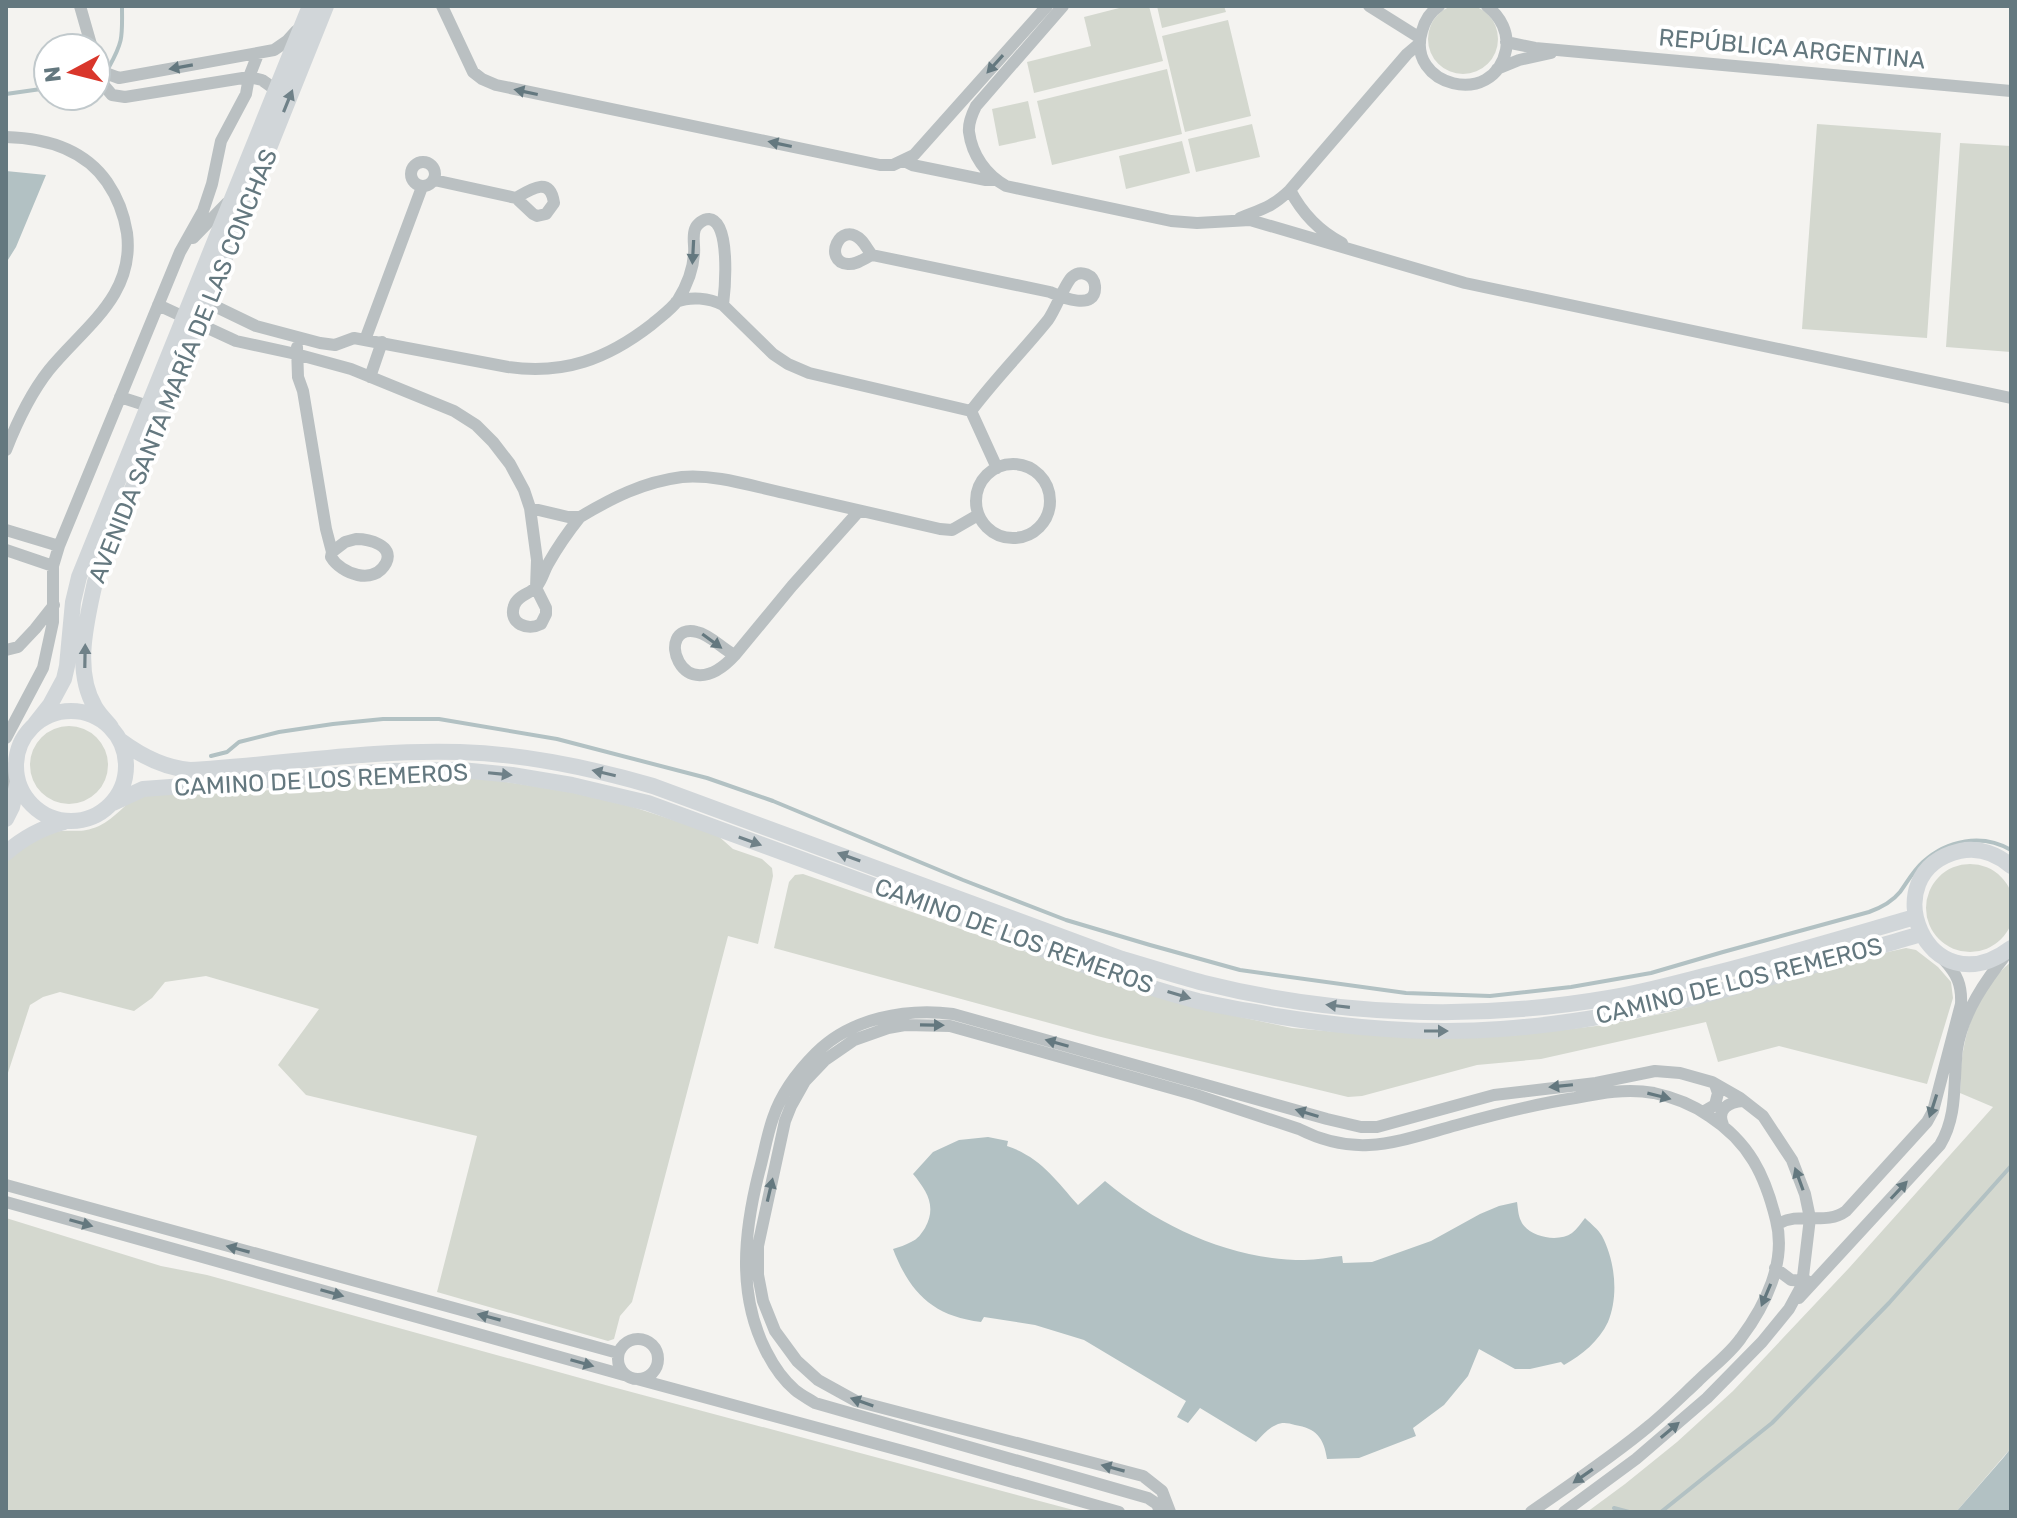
<svg xmlns="http://www.w3.org/2000/svg" width="2017" height="1518" viewBox="0 0 2017 1518" font-family="Rubik,sans-serif">
  <rect width="100%" height="100%" fill="#f4f3f0"/>
  <path fill="#d4d8cf" d="M1428 39a35 35 0 1 1 70 0a35 35 0 1 1-70 0Z
    M1127,6H1149L1163,61L1034,93L1027,62L1091,46L1084,17Z
    M1157,6H1224L1226,12L1162,28Z
    M1228,20L1251,116L1185,132L1162,36Z
    M1167,69L1182,134L1052,165L1037,101Z
    M1028,101L1036,138L999,146L992,109Z
    M1252,124L1260,157L1196,172L1188,139Z
    M1817,124L1941,133L1927,338L1802,329Z
    M1182,141L1190,173L1126,189L1119,156Z
    M1960,143L2011,146V352L1946,347Z
    M30 765a39 39 0 1 1 78 0a39 39 0 1 1-78 0Z
    M423,776L493,780L566,791L633,807L716,834L733,849L762,859L772,868L773,876L758,944L728,936L632,1302L620,1316L614,1339L608,1341L437,1292L477,1136L306,1095L278,1065L319,1009L206,976L165,982L152,998L134,1011L60,992L43,997L30,1005L6,1079V861C22,846 38,832 62,831C78,830 82,833 99,826C115,818 126,803 140,794L249,792Z
    M1926 908a44 44 0 1 1 88 0a44 44 0 1 1-88 0Z
    M803,874L1110,981L1189,1006L1292,1028L1384,1036H1509L1605,1025L1670,1012L1870,956L1906,948L1916,950L1938,967L1951,982L1953,998L1927,1084L1779,1046L1718,1062L1706,1022L1541,1059L1477,1065L1362,1096L1348,1097L1097,1036L774,948L789,882L795,875Z
    M2011,962V1448L1956,1512H1587L1625,1484L1677,1442L1733,1391L1849,1268L1993,1107L1960,1093C1961,1085 1961,1076 1961,1068C1964,1029 1980,986 2011,962Z
    M6,1218L161,1266L207,1275L609,1386L1081,1512H6Z"/>
  <path fill="#b2c1c3" d="M6,171L46,175L16,247L6,263Z
    M988,1137L1008,1141L1007,1146C1040,1157 1056,1180 1078,1205L1105,1181C1160,1227 1231,1260 1304,1260C1317,1260 1329,1257 1342,1256L1343,1263L1372,1262L1431,1241L1480,1214L1499,1206L1517,1202C1518,1208 1518,1215 1521,1221C1528,1237 1558,1243 1572,1233C1577,1229 1581,1223 1585,1218C1591,1224 1598,1229 1602,1236C1615,1261 1619,1295 1608,1322C1599,1341 1582,1355 1564,1365L1561,1362L1530,1369H1515L1479,1349L1468,1376L1444,1405L1413,1428L1416,1436L1359,1458L1327,1459C1324,1438 1316,1428 1295,1425C1288,1423 1282,1422 1276,1425C1268,1428 1262,1436 1256,1442L1200,1408L1188,1423L1177,1417L1186,1401L1084,1340L1035,1325L984,1317L981,1322C933,1316 910,1293 893,1249C899,1247 906,1245 911,1242C918,1239 921,1234 925,1228C937,1206 927,1191 913,1174L933,1152L959,1140Z
    M2011,1448V1512H1956L2004,1457Z"/>
  <g fill="none" stroke-linecap="round" stroke-linejoin="round">
    <path stroke="#b2c1c3" stroke-width="4" d="M109,67C124,40 122,36 122,6
      M6,94L48,88
      M211,756L227,752L239,742L279,732L333,724L383,719H439L557,739L707,778L773,801L963,880L1066,920L1150,945L1240,970L1406,993L1490,996L1571,987L1651,973L1723,952L1869,912C1880,908 1892,902 1900,892C1908,881 1913,871 1923,862C1947,840 1982,833 2011,850
      M1614,1508L1629,1512
      M1661,1512L1772,1423L1889,1303L2011,1166"/>
    <path stroke="#bac0c2" stroke-width="12" d="M80,6L92,48
      M442,6L473,72L482,79L496,85L880,165H893L914,155L1047,6
      M1063,6L976,106C972,114 968,123 969,132C972,155 986,175 1006,186L1171,221L1197,223L1250,220L1465,283L2011,398
      M1369,6L1420,38
      M1439,6C1430,12 1425,20 1422,31C1405,86 1494,109 1506,50C1509,33 1501,17 1487,6
      M1506,42L1535,48L2011,91
      M1497,69L1519,60L1551,53
      M276,90L262,80L249,77L125,97L112,95L101,82L96,64L108,74L119,78L274,50L287,41L296,31
      M6,137C45,138 84,149 107,182C118,198 124,214 127,233C135,296 84,327 49,370C30,394 17,422 6,450
      M904,161L912,165L986,180H993
      M411 174a12 12 0 1 1 24 0a12 12 0 1 1-24 0Z
      M434,180L516,198L533,214L537,216L546,214L554,203C550,176 531,189 516,198
      M1290,190L1407,54L1420,43
      M1240,218C1262,209 1271,208 1290,190C1302,213 1319,231 1342,243
      M193,238L227,203
      M872,255C868,250 865,244 861,240C840,219 822,262 848,264C856,265 865,258 872,255L1050,292C1061,297 1097,312 1095,286C1094,275 1081,269 1072,277C1065,283 1056,309 1048,320C1023,351 995,379 971,411L997,468
      M200,299L256,326L320,343L335,345L354,338L508,367C564,375 607,359 651,325C660,317 671,310 678,300C686,287 693,270 694,254C695,246 692,237 695,229C697,224 703,219 709,219C731,221 725,289 723,305
      M676,302C691,296 709,298 723,305L773,354L788,364L809,373L971,411
      M158,305L236,341L296,354L351,369L454,411L476,425L493,442L510,464L524,490L530,508L537,560L536,588L546,608V614L541,624C528,631 508,624 514,606C517,595 531,594 537,586C542,580 544,571 548,564C557,548 568,532 580,517H568L530,508
      M365,340L422,187
      M297,347L298,377L303,391L326,529L332,552
      M370,377L382,342
      M120,397L148,406
      M976 501a37 37 0 1 1 74 0a37 37 0 1 1-74 0Z
      M580,517C612,498 643,482 682,477C716,474 751,486 784,493C836,505 888,517 940,529L952,530L978,515
      M6,530L59,546
      M356,539C368,539 395,545 386,563C374,586 341,574 331,557L332,552L345,542Z
      M6,550L53,566
      M6,650L18,647L35,629L54,605
      M735,655C722,649 711,635 697,632C653,621 680,715 735,655L792,586L859,511
      M6,738L43,668L53,622V566L59,546L180,252L203,211L212,184L221,141L246,94L249,77L258,54
      M6,788L16,760
      M1703,1112L1715,1105L1718,1093L1715,1084
      M1723,1125C1716,1109 1729,1102 1743,1101
      M6,1185L618,1353
      M6,1202L624,1375
      M1778,1224C1799,1211 1826,1226 1846,1211L1927,1122L1933,1111L1961,1004C1962,985 1957,974 1944,960
      M1775,1268L1791,1280L1807,1281
      M1799,1298L1940,1145C1958,1115 1953,1083 1957,1049C1963,1012 1986,980 2008,952
      M618 1359a20 20 0 1 1 40 0a20 20 0 1 1-40 0Z
      M637,1379L914,1454L1119,1512
      M1160,1512L1157,1504L1148,1498L815,1403C809,1399 801,1395 795,1390C782,1379 773,1365 766,1351C737,1294 744,1232 759,1172C764,1154 767,1135 773,1118C781,1094 798,1071 816,1053C851,1018 906,1008 953,1014L1327,1119L1361,1127H1377L1494,1095L1596,1083L1655,1071L1680,1073L1712,1082L1740,1098L1763,1116L1792,1160L1805,1194L1810,1218L1802,1285L1789,1309L1762,1342L1707,1398L1636,1459L1564,1512
      M1170,1512L1162,1491L1143,1476L856,1401L818,1380L797,1361L775,1331L763,1301L758,1275V1246L785,1121L791,1106L805,1081L825,1060L854,1040L888,1028L905,1025L950,1026L1196,1095L1299,1129C1358,1159 1398,1141 1457,1125C1496,1114 1535,1104 1575,1098C1601,1093 1627,1088 1654,1093C1673,1097 1693,1105 1709,1116C1749,1142 1765,1175 1776,1220C1787,1262 1765,1306 1741,1338C1730,1354 1712,1367 1698,1381C1682,1396 1666,1412 1649,1426C1612,1457 1571,1484 1531,1512"/>
    <path stroke="#d1d6d9" stroke-width="16" d="M16 766a55 55 0 1 1 110 0a55 55 0 1 1-110 0Z
      M35,724L50,705L64,679L67,666L73,602L79,577L310,6
      M111,727C106,721 99,714 95,707C73,670 87,620 95,582L326,6
      M121,741C140,755 165,768 190,770C280,765 370,749 460,752C525,754 591,768 653,786L1122,959C1150,967 1177,976 1204,983C1336,1016 1475,1021 1609,998C1645,992 1680,982 1716,973C1782,956 1849,936 1915,917
      M113,803L143,789L392,771L461,770L512,775L572,785L648,803C741,837 835,871 929,906C1018,939 1106,977 1198,1001C1224,1007 1250,1011 1276,1016C1350,1028 1426,1035 1501,1029C1645,1019 1783,974 1921,934
      M6,819L12,807L18,781
      M6,853C24,837 41,828 64,822
      M2011,866C1997,854 1979,847 1960,851C1870,872 1928,1011 2011,948"/>
  </g>
  <defs><path id="oneway-solid" d="M-6-.8H1V-3.2L6.5 0L1 3.2V.8H-6Z" transform="scale(2)"/></defs>
  <g fill="#64787f">
    <use href="#oneway-solid" transform="translate(995 64) rotate(132)"/>
    <use href="#oneway-solid" transform="translate(181 67) rotate(170)"/>
    <use href="#oneway-solid" transform="translate(526 92) rotate(-168)"/>
    <use href="#oneway-solid" transform="translate(780 144) rotate(-168)"/>
    <use href="#oneway-solid" transform="translate(693 252) rotate(93)"/>
    <use href="#oneway-solid" transform="translate(712 641) rotate(36)"/>
    <use href="#oneway-solid" transform="translate(932 1025) rotate(1)"/>
    <use href="#oneway-solid" transform="translate(1057 1043) rotate(-164)"/>
    <use href="#oneway-solid" transform="translate(1561 1086) rotate(174)"/>
    <use href="#oneway-solid" transform="translate(1659 1096) rotate(14)"/>
    <use href="#oneway-solid" transform="translate(1933 1106) rotate(108)"/>
    <use href="#oneway-solid" transform="translate(1307 1113) rotate(-163)"/>
    <use href="#oneway-solid" transform="translate(1799 1179) rotate(-110)"/>
    <use href="#oneway-solid" transform="translate(770 1190) rotate(-77)"/>
    <use href="#oneway-solid" transform="translate(1899 1190) rotate(-47)"/>
    <use href="#oneway-solid" transform="translate(81 1223) rotate(16)"/>
    <use href="#oneway-solid" transform="translate(238 1249) rotate(-165)"/>
    <use href="#oneway-solid" transform="translate(332 1293) rotate(16)"/>
    <use href="#oneway-solid" transform="translate(1766 1295) rotate(113)"/>
    <use href="#oneway-solid" transform="translate(489 1317) rotate(-165)"/>
    <use href="#oneway-solid" transform="translate(582 1363) rotate(16)"/>
    <use href="#oneway-solid" transform="translate(862 1402) rotate(-161)"/>
    <use href="#oneway-solid" transform="translate(1670 1430) rotate(-40)"/>
    <use href="#oneway-solid" transform="translate(1113 1468) rotate(-165)"/>
    <use href="#oneway-solid" transform="translate(1583 1476) rotate(145)"/>
  </g>
  <g fill="#6f8188">
    <use href="#oneway-solid" transform="translate(288 101) rotate(-68)"/>
    <use href="#oneway-solid" transform="translate(85 656) rotate(-89)"/>
    <use href="#oneway-solid" transform="translate(604 773) rotate(-167)"/>
    <use href="#oneway-solid" transform="translate(500 774) rotate(6)"/>
    <use href="#oneway-solid" transform="translate(750 841) rotate(20)"/>
    <use href="#oneway-solid" transform="translate(849 857) rotate(-160)"/>
    <use href="#oneway-solid" transform="translate(1179 995) rotate(17)"/>
    <use href="#oneway-solid" transform="translate(1338 1006) rotate(-173)"/>
    <use href="#oneway-solid" transform="translate(1436 1031)"/>
  </g>
  <g text-anchor="middle" stroke-width="8" stroke-linejoin="round" paint-order="stroke">
    <g font-size="24" fill="#64787f" stroke="#fff">
      <text transform="translate(1792 49) rotate(5)" y="8">REPÚBLICA ARGENTINA</text>
      <text transform="translate(183 366) rotate(-68)" y="8">AVENIDA SANTA MARÍA DE LAS CONCHAS</text>
      <text transform="translate(321 780) rotate(-3)" y="8">CAMINO DE LOS REMEROS</text>
      <text transform="translate(1014 936) rotate(20)" y="8">CAMINO DE LOS REMEROS</text>
      <text transform="translate(1739 981) rotate(-14)" y="8">CAMINO DE LOS REMEROS</text>
    </g>
  </g>
  <rect width="2017" height="1518" fill="none" stroke="#64787f" stroke-width="16"/>
  <g transform="translate(72 72) rotate(263)"><circle r="38" fill="#ffffff" stroke="#c1c9cc" stroke-width="2"/>
  <path d="M0-6L14 30L0 20L-14 30Z" fill="#d9362b"/>
  <text y="-12" font-size="22" font-weight="bold" text-anchor="middle" fill="#64787f">N</text>
  </g>
</svg>
